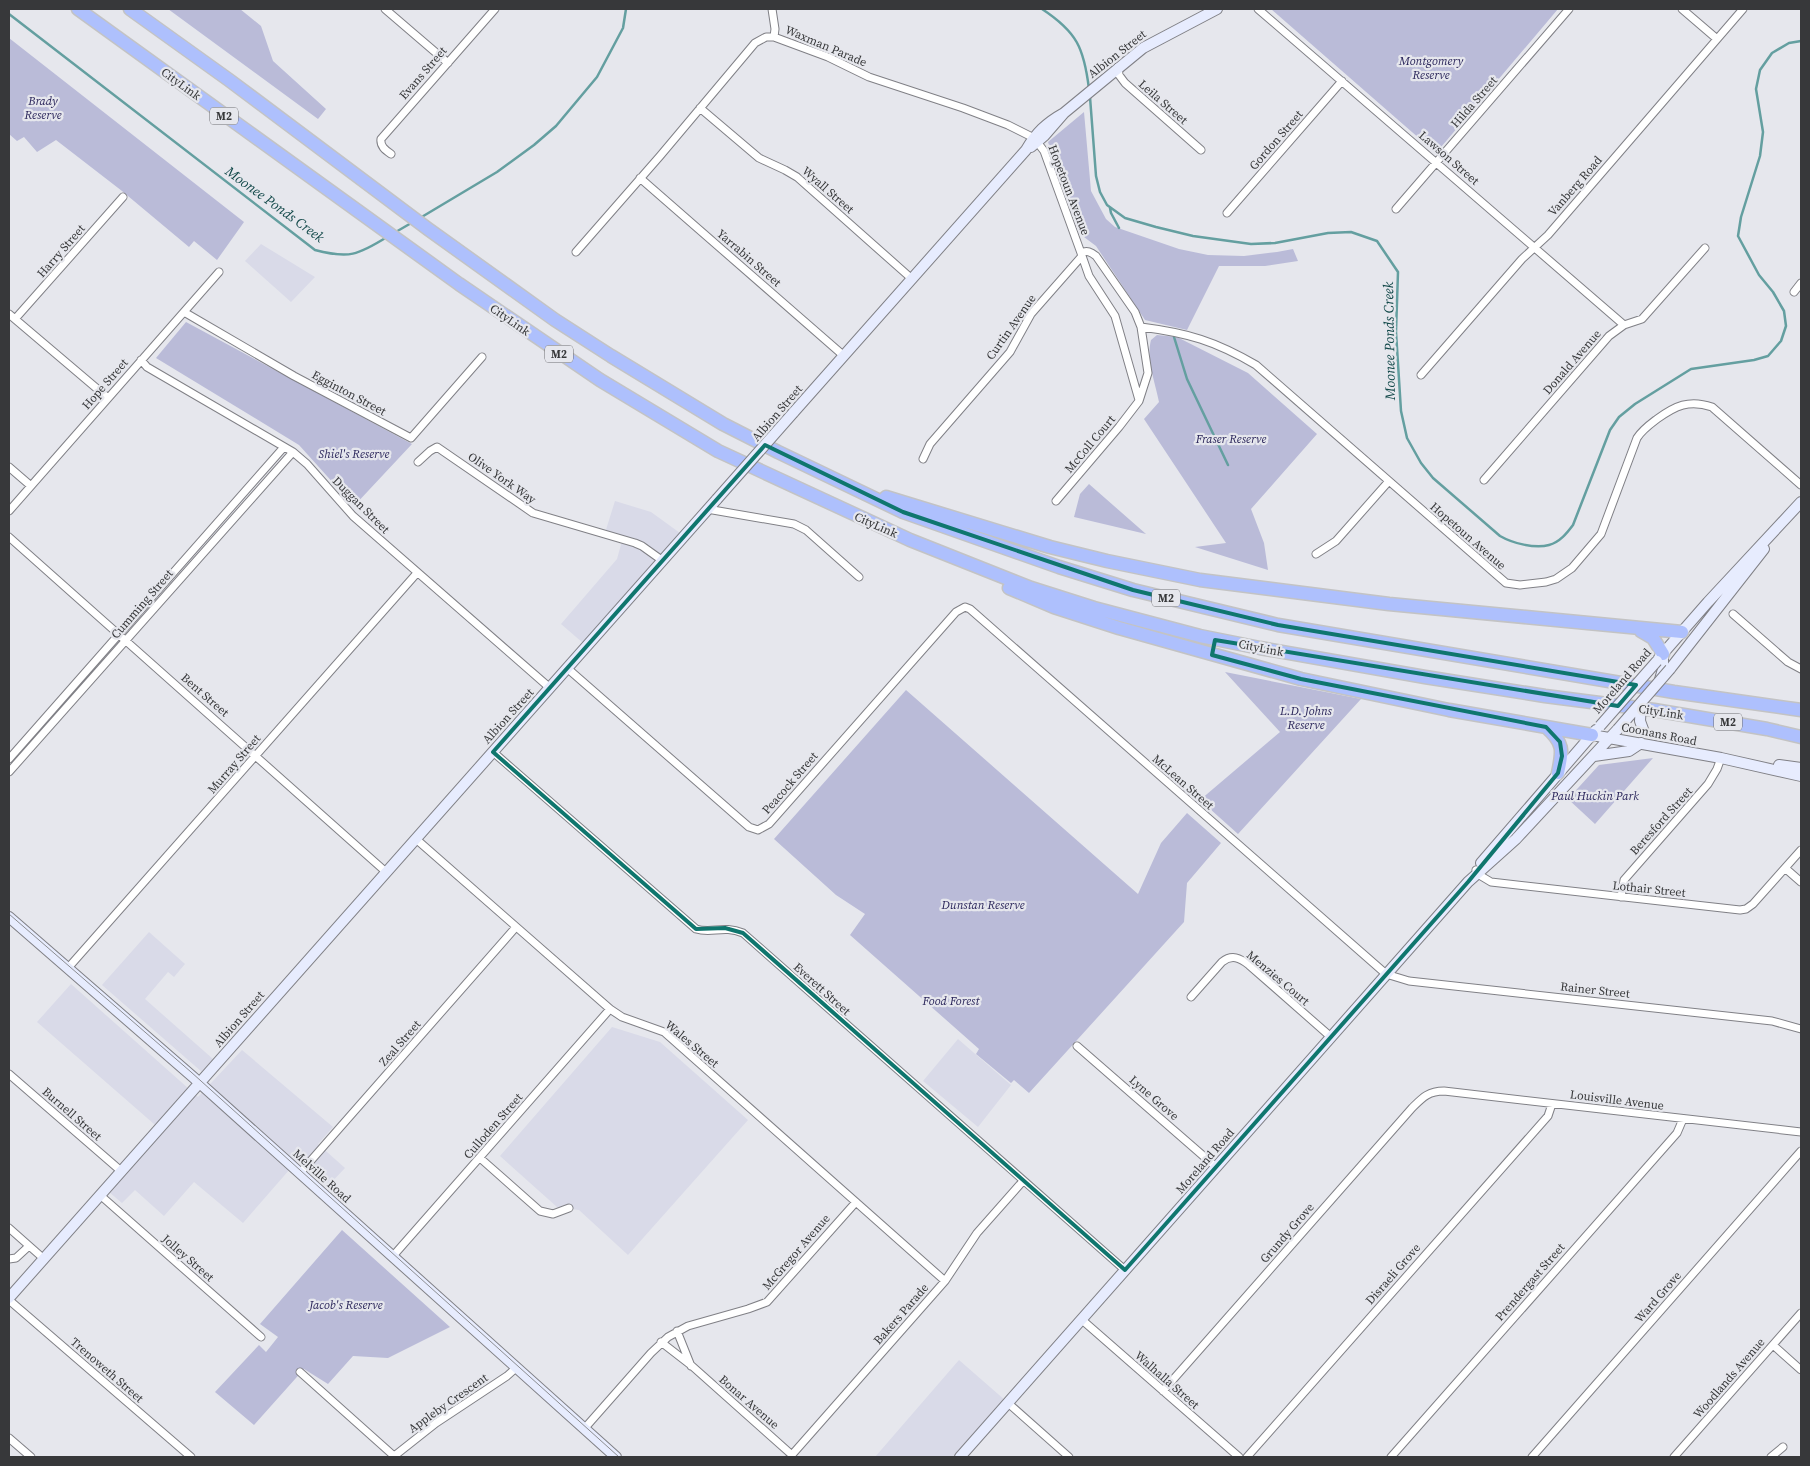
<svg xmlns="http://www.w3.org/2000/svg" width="1810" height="1466" viewBox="0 0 1810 1466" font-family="'Source Serif 4',serif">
  <rect width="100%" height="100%" fill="#e6e7ed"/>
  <path fill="#d9dae8" d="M261,244L315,277L291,302L245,261Z
    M615,501L651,512L680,533L583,643L561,624L617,559L622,541L604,536Z
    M149,932L185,964L174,977L168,972L145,999L213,1059L202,1072L102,985Z
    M71,984L198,1097L242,1050L333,1127L318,1144L345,1168L327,1187L297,1161L243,1223L194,1182L164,1216L135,1190L122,1203L109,1192L162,1131L37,1022Z
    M612,1027L660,1042L748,1120L628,1255L579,1210L557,1207L500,1156Z
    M958,1039L1011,1085L978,1127L923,1081Z
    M959,1360L1006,1401L956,1457H875Z"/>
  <path fill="#babbd8" d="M168,9H240L261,26L273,61L326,109L318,119Z
    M1271,9H1558L1436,153Z
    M9,38L244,222L217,260L194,241L189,247L122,191L56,140L37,152L24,137L17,141L9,134Z
    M1084,112L1091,191L1106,219L1115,227L1179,249L1208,255L1244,256L1277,252L1293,249L1298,261L1265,266H1219L1187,330L1145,320L1096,246L1080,234L1048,142Z
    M186,322L412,444L354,506L299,445L156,358Z
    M1157,335L1177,337L1248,373L1317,434L1251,509L1264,543L1268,570L1195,547L1226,543L1144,419L1159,402C1155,382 1146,359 1151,340Z
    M1089,484L1146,534L1074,517L1080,494Z
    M1225,672L1361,699L1238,834L1200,800L1280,732Z
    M906,690L1138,894L1161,843L1187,813L1221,843L1187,883L1184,922L1029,1093L1014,1080L1011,1083L976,1054L979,1049L850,935L865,914L836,895L774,839Z
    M1653,758L1595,824L1568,799L1599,765Z
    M342,1230L450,1327L388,1358L353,1356L328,1384L304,1369L254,1425L215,1392L259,1345L266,1352L278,1337L260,1324Z"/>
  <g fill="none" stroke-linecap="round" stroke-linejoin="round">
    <path stroke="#649fa0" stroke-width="2.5" d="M1042,9C1077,32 1084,48 1089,89
      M9,14L315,250C349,259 358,255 387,237
      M1090,97L1096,176L1100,192L1107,205L1125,218L1156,227L1193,236L1251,244L1275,243L1328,233L1351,232L1377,241L1398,272L1396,332L1401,411L1407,438L1421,463L1433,478L1500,536C1512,543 1535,549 1549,545C1560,542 1567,533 1573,525L1610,430L1619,417L1635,404L1691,369L1754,360L1768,356L1781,341L1786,326L1784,311L1773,292L1759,275L1738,236L1741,217L1760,156L1763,132L1756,89L1760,70L1772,53L1789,43L1801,41
      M1110,208L1111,213L1119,228
      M420,218L497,172L534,145L556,126L597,77L623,28L626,9
      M394,233L413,222
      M1174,337L1187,379L1228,465"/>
    <defs>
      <path id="street" d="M385,9L448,63
        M772,9L775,29L774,37
        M1258,9L1624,325
        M1682,9L1717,39
        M1118,67L1119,75L1125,83L1201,150
        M700,108L759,158L785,170L797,177L912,279
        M391,154C385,150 380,146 381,139L495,9
        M640,178L844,356
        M1396,209L1569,9
        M1227,213L1342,81
        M576,252L660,156L755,43L766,37H774L828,57L869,77L963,108L1008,125L1034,138L1044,151L1081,253C1087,250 1091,252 1096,256L1135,312L1141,327C1188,333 1215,341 1256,365L1506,583L1520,585L1546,582L1556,579L1572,568L1601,534L1637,438C1642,430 1649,425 1657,419C1675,406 1689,399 1712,407L1801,485
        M1081,253L1089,276L1115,316L1139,400
        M1794,292L1801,283
        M184,312L294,376L411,438L482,357
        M9,314L108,398
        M15,319L123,197
        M141,360L147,367L293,452L307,464L353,516L550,688
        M1421,375L1522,259L1548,235L1743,9
        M923,459L930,444L1010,352L1031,314L1082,256
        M418,462L430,451L437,447L533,513L635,543L642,546L663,561
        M9,467L31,486
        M1484,480L1609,336L1624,325L1642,319L1705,248
        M1056,501L1119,427L1139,401L1148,373L1141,327
        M707,509L794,524L806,530L859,577
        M9,511L219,272
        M9,537L386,872
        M1316,554L1336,541L1389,481
        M1733,614L1788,662L1801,669
        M567,668L749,827L758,830L769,824L956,612L965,607L970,609L1386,974L1409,981L1772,1021L1801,1029
        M493,752L696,929C712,934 723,925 743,933L1125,1270
        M9,759L284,447
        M9,772L293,452
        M416,839L610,1009L622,1017L664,1032L945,1281
        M1785,868L1801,882
        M1476,870L1481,876L1491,882L1740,910L1746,909L1753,904L1801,850
        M1621,897L1624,880L1708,784L1717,769L1721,758
        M68,968L417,573
        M1191,997L1222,962C1232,954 1240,958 1249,965L1331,1037
        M1077,1046L1216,1167
        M9,1074L121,1171
        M480,1158L540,1211L553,1214L569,1208
        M300,1173L516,927
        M100,1195L261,1337
        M9,1228L44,1259
        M393,1256L610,1009
        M9,1259L16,1258L29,1246
        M9,1300L191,1457
        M1081,1319L1239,1457
        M677,1331L691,1366
        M661,1342L692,1366L792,1455
        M1773,1345L1801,1370
        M300,1372L394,1456
        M1163,1391L1412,1108C1422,1098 1428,1091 1444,1091L1801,1132
        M1008,1403L1069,1457
        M584,1429L651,1353L668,1337L688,1326L748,1309L767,1302L856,1202
        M9,1438L31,1457
        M393,1457L436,1423L507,1376L516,1368
        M790,1457L945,1281L977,1233L1023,1181
        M1247,1457L1548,1116L1552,1104
        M1391,1457L1677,1133L1683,1119
        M1532,1457L1801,1151
        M1674,1457L1801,1313
        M1771,1457L1783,1447"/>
      <path id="secondary" d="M1031,147L1044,136L1064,113L1143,48L1217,9
        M793,413L1026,150C1036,133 1046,123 1064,113
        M1659,658L1708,602L1801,502
        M1670,669L1764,549
        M1659,683L1663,669V654
        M1592,735L1721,758L1801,776
        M1594,756L1629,751L1641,743
        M1779,765L1801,768
        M1481,863L1596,730
        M9,917L193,1077L616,1457
        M9,1298L717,499
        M960,1457L1468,882L1516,839L1618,729"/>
      <path id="highway" d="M78,9L459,284L600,380L718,451L910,540L1031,588L1094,608L1200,636L1260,648L1425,677L1545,696L1654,710L1767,729L1801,737
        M130,9L229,80L428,229L555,320L611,356L723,424L778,452L903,512L1059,567L1133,590L1278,625L1674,692L1801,710
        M886,497L1050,547L1107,561L1200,580L1389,604L1682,632
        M1009,588L1054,607L1119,628L1301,679L1449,710L1592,735
        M1641,631L1653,638L1663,654
        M1546,727C1564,743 1563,750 1558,773"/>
    </defs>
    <use href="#street" stroke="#808086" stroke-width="9"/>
    <use href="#secondary" stroke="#808086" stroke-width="12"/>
    <use href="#highway" stroke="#c3c3c4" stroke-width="15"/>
    <use href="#street" stroke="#fff" stroke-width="7"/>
    <use href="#secondary" stroke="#e7ecfe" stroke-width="10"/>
    <use href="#highway" stroke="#aec0fd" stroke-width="12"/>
    <path stroke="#8b8c90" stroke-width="1" d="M9,914L191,1072L619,1457"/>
    <defs>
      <path id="secondary-bridge" d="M717,499L793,413
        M1641,704L1640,721L1644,732
        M1600,726L1657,661
        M1618,729L1670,669"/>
    </defs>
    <use href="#secondary-bridge" stroke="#808086" stroke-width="12" stroke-linecap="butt"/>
    <use href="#secondary-bridge" stroke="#e7ecfe" stroke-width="10"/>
  </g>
  <path fill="none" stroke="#0f766e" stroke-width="4" stroke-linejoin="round" d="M765,445L903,512L1133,590L1278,625L1636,685L1618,706L1215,640L1212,655L1301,679L1546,727L1560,742L1562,756L1558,773L1468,882L1125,1270L743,933L725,928L696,929L493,752Z"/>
  <g text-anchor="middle" stroke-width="4.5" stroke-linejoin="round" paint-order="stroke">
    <g fill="#e6e7ed" stroke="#6c6c70" stroke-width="1">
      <rect x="210" y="107.5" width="28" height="17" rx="4"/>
      <rect x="545" y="345.5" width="28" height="17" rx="4"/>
      <rect x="1152" y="589.5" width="28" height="17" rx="4"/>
      <rect x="1714" y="713.5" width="28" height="17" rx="4"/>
    </g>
    <g font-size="11" font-weight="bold" fill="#37383a">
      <text x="224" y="120">M2</text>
      <text x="559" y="358">M2</text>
      <text x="1166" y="602">M2</text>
      <text x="1728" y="726">M2</text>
    </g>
    <g font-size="12" fill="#37383a" stroke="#e6e7ed">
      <text transform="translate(826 46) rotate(23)" y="4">Waxman Parade</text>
      <text transform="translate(1117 54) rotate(-38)" y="4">Albion Street</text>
      <text transform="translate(423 73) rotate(-49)" y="4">Evans Street</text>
      <text transform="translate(181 84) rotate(36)" y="4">CityLink</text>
      <text transform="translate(1163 102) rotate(41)" y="4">Leila Street</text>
      <text transform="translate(1474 102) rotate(-49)" y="4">Hilda Street</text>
      <text transform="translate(1276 140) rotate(-49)" y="4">Gordon Street</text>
      <text transform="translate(1449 158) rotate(41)" y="4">Lawson Street</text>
      <text transform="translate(1575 186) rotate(-49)" y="4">Vanberg Road</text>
      <text transform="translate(828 190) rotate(41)" y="4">Wyall Street</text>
      <text transform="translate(1069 190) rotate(69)" y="4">Hopetoun Avenue</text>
      <text transform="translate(61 251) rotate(-49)" y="4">Harry Street</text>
      <text transform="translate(749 258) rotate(41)" y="4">Yarrabin Street</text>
      <text transform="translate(510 320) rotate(35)" y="4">CityLink</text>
      <text transform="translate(1011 327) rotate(-55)" y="4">Curtin Avenue</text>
      <text transform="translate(1572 362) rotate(-49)" y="4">Donald Avenue</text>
      <text transform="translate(105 384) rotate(-49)" y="4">Hope Street</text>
      <text transform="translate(349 393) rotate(28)" y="4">Egginton Street</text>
      <text transform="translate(777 413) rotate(-49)" y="4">Albion Street</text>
      <text transform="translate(1090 444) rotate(-50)" y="4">McColl Court</text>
      <text transform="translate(502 478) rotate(35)" y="4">Olive York Way</text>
      <text transform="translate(361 505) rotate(45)" y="4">Duggan Street</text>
      <text transform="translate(876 525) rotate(24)" y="4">CityLink</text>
      <text transform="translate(1468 536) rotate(41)" y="4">Hopetoun Avenue</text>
      <text transform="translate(142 604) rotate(-49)" y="4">Cumming Street</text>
      <text transform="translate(1261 648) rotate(11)" y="4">CityLink</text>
      <text transform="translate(1622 681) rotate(-49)" y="4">Moreland Road</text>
      <text transform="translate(205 695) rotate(41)" y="4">Bent Street</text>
      <text transform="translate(1661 712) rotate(9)" y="4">CityLink</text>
      <text transform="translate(508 716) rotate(-48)" y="4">Albion Street</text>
      <text transform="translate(1659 734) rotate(11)" y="4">Coonans Road</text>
      <text transform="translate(234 764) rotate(-49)" y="4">Murray Street</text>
      <text transform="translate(1183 782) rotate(41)" y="4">McLean Street</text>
      <text transform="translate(790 783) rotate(-49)" y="4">Peacock Street</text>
      <text transform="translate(1661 821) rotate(-48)" y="4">Beresford Street</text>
      <text transform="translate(1649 889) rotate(6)" y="4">Lothair Street</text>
      <text transform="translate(1278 978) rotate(40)" y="4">Menzies Court</text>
      <text transform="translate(822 989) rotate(42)" y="4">Everett Street</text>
      <text transform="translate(1595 990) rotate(6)" y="4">Rainer Street</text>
      <text transform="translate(239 1019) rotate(-49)" y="4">Albion Street</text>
      <text transform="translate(400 1043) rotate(-49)" y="4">Zeal Street</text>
      <text transform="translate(692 1044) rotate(40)" y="4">Wales Street</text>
      <text transform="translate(1154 1098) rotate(41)" y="4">Lyne Grove</text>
      <text transform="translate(1617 1100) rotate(7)" y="4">Louisville Avenue</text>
      <text transform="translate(72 1114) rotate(41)" y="4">Burnell Street</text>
      <text transform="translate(493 1126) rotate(-49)" y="4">Culloden Street</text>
      <text transform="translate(1205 1161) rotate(-49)" y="4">Moreland Road</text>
      <text transform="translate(322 1176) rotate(42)" y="4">Melville Road</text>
      <text transform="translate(1287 1233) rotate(-49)" y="4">Grundy Grove</text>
      <text transform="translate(796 1252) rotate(-49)" y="4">McGregor Avenue</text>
      <text transform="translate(188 1258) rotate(41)" y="4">Jolley Street</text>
      <text transform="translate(1393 1274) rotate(-49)" y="4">Disraeli Grove</text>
      <text transform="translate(1530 1282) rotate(-49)" y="4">Prendergast Street</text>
      <text transform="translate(1658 1297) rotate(-49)" y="4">Ward Grove</text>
      <text transform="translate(901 1314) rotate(-49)" y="4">Bakers Parade</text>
      <text transform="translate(107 1370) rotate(41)" y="4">Trenoweth Street</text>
      <text transform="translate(1729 1378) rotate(-49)" y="4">Woodlands Avenue</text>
      <text transform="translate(1167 1380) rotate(41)" y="4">Walhalla Street</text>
      <text transform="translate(749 1402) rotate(41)" y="4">Bonar Avenue</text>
      <text transform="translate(448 1403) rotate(-35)" y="4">Appleby Crescent</text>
    </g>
    <g font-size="12" font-style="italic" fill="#2a255a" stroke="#e6e7ed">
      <text x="1431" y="65">Montgomery<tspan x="1431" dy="14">Reserve</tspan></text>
      <text x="43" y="105">Brady<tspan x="43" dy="14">Reserve</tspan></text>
      <text x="1231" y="443">Fraser Reserve</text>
      <text x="354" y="458">Shiel's Reserve</text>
      <text x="1306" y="715">L.D. Johns<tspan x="1306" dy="14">Reserve</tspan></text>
      <text x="1595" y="800">Paul Huckin Park</text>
      <text x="983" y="909">Dunstan Reserve</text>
      <text x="951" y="1005">Food Forest</text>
      <text x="346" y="1309">Jacob's Reserve</text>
    </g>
    <g font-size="14" font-style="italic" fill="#13494a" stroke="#e6e7ed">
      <text transform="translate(275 204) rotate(36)" y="5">Moonee Ponds Creek</text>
      <text transform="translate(1389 341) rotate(-91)" y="5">Moonee Ponds Creek</text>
    </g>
  </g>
  <rect width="1810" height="1466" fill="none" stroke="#37383a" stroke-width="20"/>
</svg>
